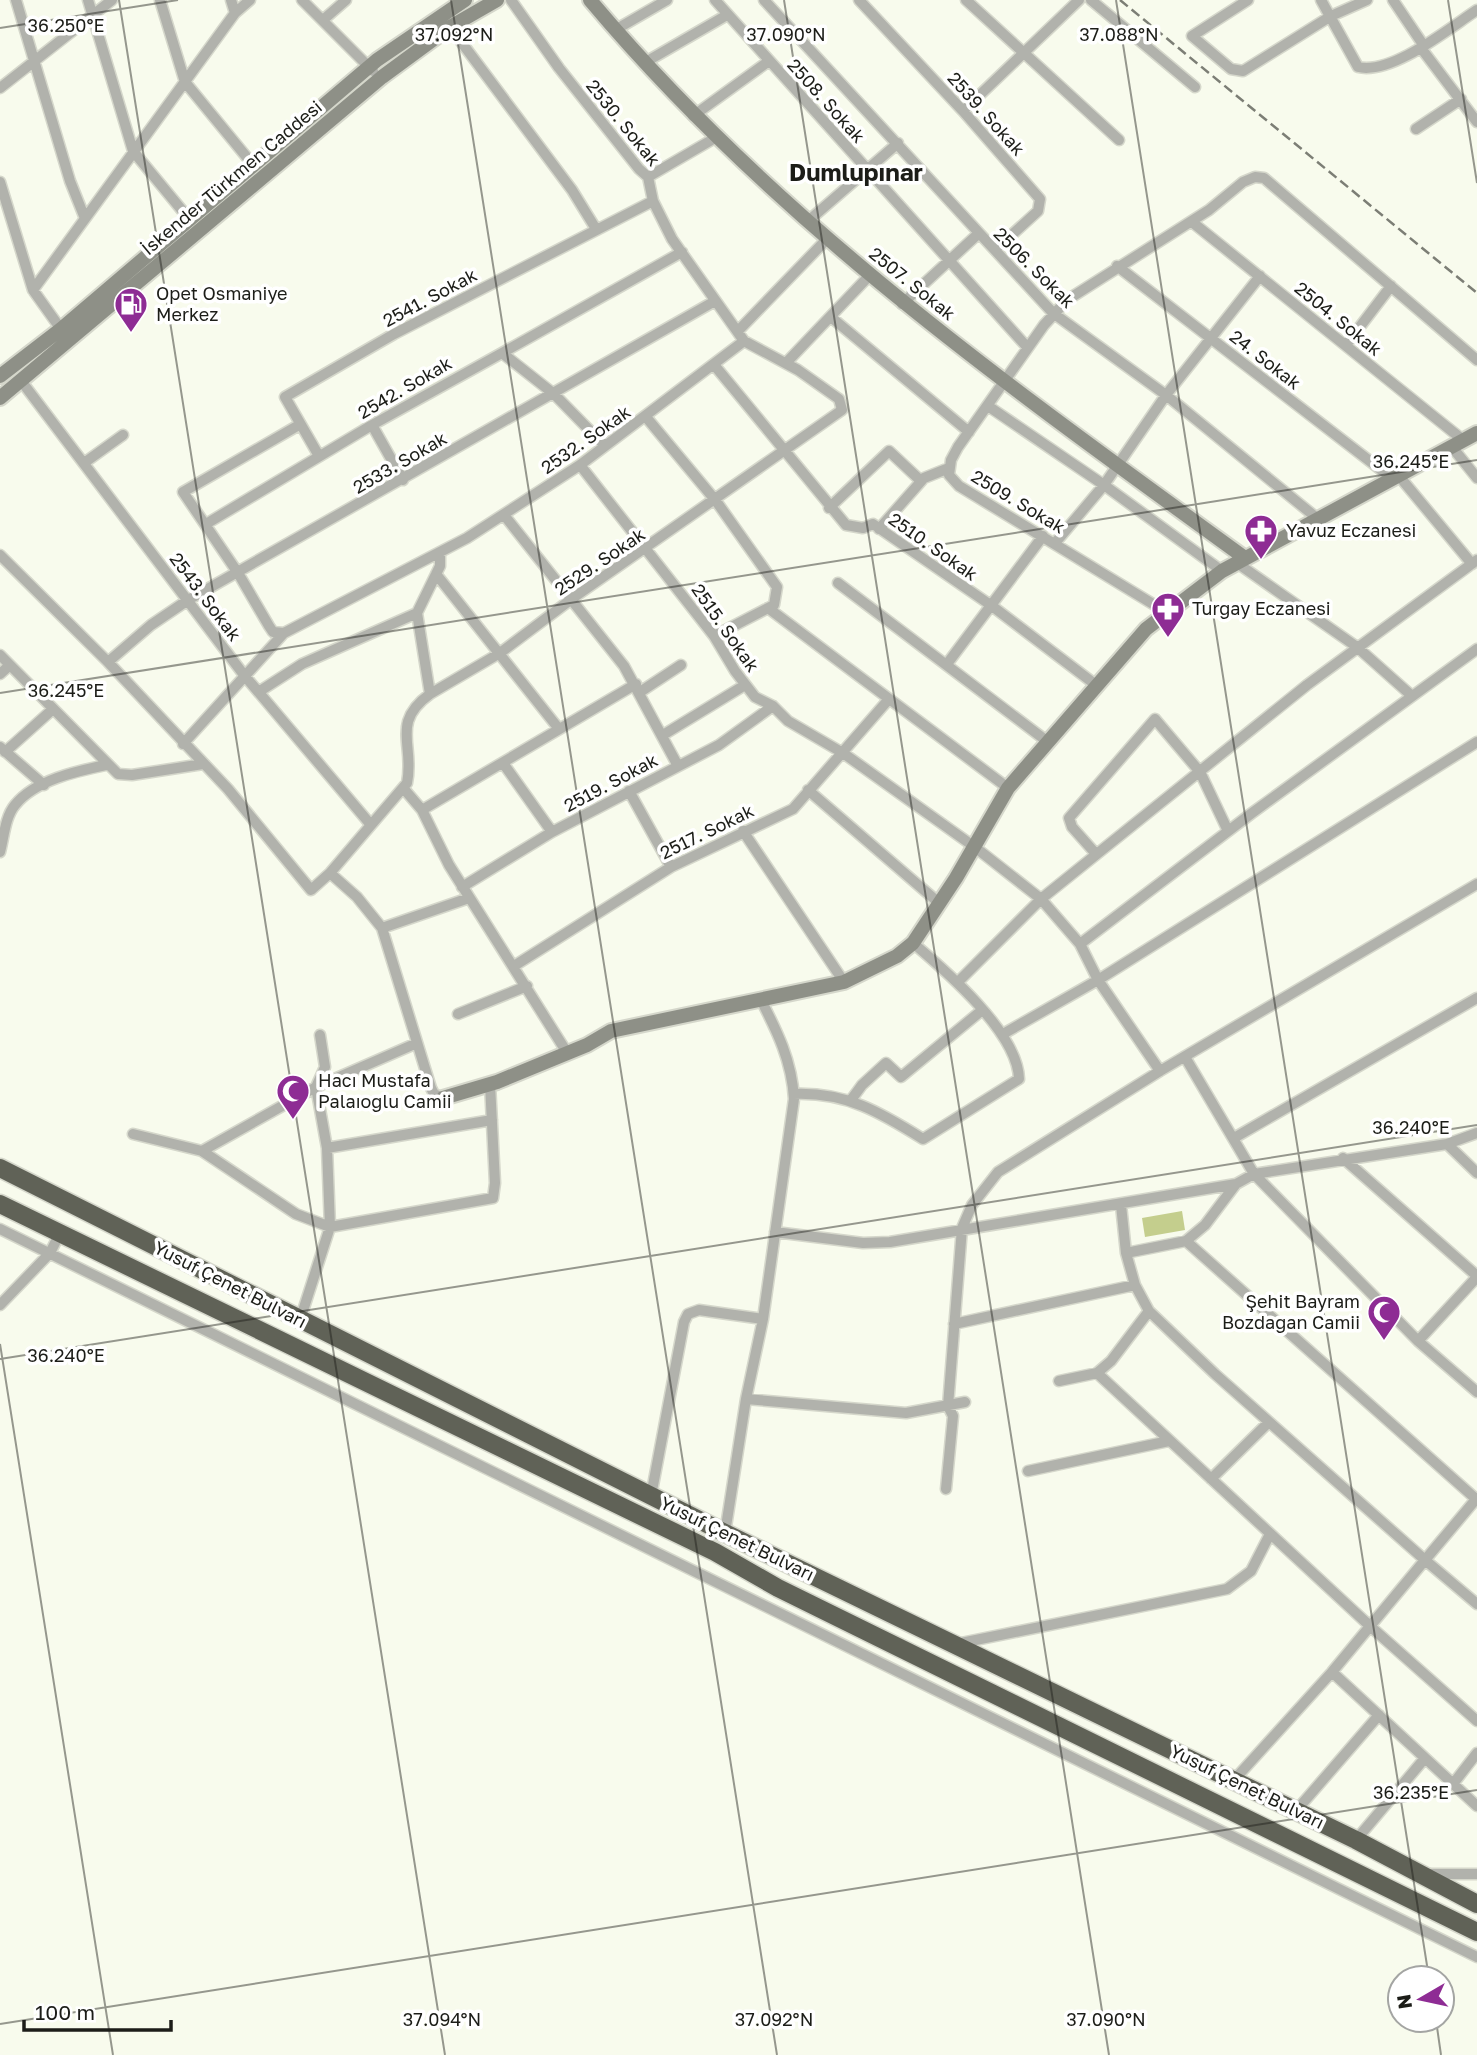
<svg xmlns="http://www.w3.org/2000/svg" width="1477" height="2055" viewBox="0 0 1477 2055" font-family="'Golos Text',sans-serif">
  <rect width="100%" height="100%" fill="#f8fbed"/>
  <path fill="#c4ce8d" d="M1182,1211L1185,1230L1145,1237L1142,1218Z"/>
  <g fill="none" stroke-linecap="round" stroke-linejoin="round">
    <defs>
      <path id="street" d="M16,0L70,181L84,216
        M88,0L133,151L190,220
        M160,0L185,82L254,166
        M231,0L235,13
        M302,0L373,71
        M715,0L1027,347
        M764,0L1053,313L1166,395L1318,519
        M859,0L963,111L1040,199L1038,211L995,250
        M966,0L1119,140
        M1091,0L1195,87
        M1248,0L1192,36L1231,69L1243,71L1331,16L1367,0
        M1321,0L1358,67C1392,75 1448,29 1477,10
        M1393,0L1424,46
        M323,20L346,0
        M450,27L572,190L596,229
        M615,30L667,0
        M1421,48L1477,122
        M644,63L727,15
        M0,88L112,0
        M963,111L1079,0
        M693,116L769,61
        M1416,129L1461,99
        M648,177L715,138
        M0,182L33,290L235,13L250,0
        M807,222L898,143
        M1192,222L1463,440
        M1117,266L1393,479
        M33,290L63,332
        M902,304L978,234
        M832,318L969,432
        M738,331L827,239
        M1346,345L1391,286
        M502,353L682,252
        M786,363L869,276
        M715,366L846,525L863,528L873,524L992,606L1096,685
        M22,382L244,675L371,825
        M988,406L1104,485L1222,571
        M646,417L716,501L777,587L774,605L714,636
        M372,425L403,480
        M1452,447L1477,478
        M319,456L285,397L394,334L653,201
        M84,463L123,435
        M580,465L714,636L735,671L755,697L773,706L788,721L843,753L976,848L1041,899L1080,944L1098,980L1160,1071
        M1399,476L1472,564
        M829,508L889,451L921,481
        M504,515L624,666L678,766
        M206,524L372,425L502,353L554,394L605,446
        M879,529L924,478L949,468
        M1055,543L1104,485L1166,395L1260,276
        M0,555L108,662L228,789L311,890L330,873L407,783C415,745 390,723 430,694L417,613L440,566V554
        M1237,563L1357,647L1412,696
        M436,574L559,729
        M838,583L1048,742
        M768,608L1008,788
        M1166,612L959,486L949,475L951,460L958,447L1044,325L1067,300L1209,210L1243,182L1255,177L1264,178L1477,360
        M284,633L273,632L269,626L238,573L183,492L299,425
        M0,655L118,774L132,775L203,764
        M108,662L151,625L188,600L715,301
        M947,664L1043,536
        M0,674L10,665
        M260,691L302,664L417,613
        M640,692L681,665
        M430,694L500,653L573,598L842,410L839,399L798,370L744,341L672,239L653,201L648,177L639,169L559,68L511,0
        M663,735L745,685
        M183,744L284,633L467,538L580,465L744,341
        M0,747L44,785
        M5,752L53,709
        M503,763L552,832
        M404,789L422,810L449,865L566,1051
        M808,790L939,903
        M629,791L671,867
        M422,810L636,684
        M743,831L844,982
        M0,852C4,837 5,817 15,805C35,780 77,771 106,765
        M1096,854L1072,827L1069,818L1155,719L1200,772L1228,831
        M330,873L357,897L382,928L431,1088L434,1094L443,1098
        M462,887L552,832L719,745L773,706
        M382,928L469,898
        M1080,944L1252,813L1477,649
        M514,966L671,867L793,809L889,699
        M958,982L1041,899L1307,685L1477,560
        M458,1014L527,986
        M1003,1034L1098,980L1477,742
        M1185,1057L1254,1174L1418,1341L1477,1392
        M794,1094C846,1092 880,1112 923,1139L1019,1079C1018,1033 946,971 913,943
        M851,1100L862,1085L886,1063L901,1077L981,1011
        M133,1134L202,1151L316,1087L417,1043
        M1234,1138L1477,998
        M1447,1144L1477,1173
        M327,1148L492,1120
        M202,1151L296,1214L330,1227L493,1198L495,1183L490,1084
        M1343,1158L1477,1276
        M1121,1205L1126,1253L1135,1285L1149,1311L1215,1374L1425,1560L1332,1672L1234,1780
        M0,1229L1477,1957
        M775,1232L863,1243L890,1242L1236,1184L1254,1174L1447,1144L1477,1133
        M1186,1241L1476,1499
        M1126,1253L1186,1241L1205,1225L1236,1184
        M0,1305L50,1253L60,1233
        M300,1320L330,1227L327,1148L316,1087L325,1067L320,1035
        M954,1324L1135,1285
        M1418,1341L1477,1277
        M1097,1373L1371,1627L1477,1721
        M1059,1381L1097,1373L1111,1361L1149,1311
        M746,1399L906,1413L965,1402
        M1028,1471L1169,1441
        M1211,1479L1269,1422
        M946,1489L953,1416L948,1406L962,1228L972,1205L998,1172L1160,1071L1477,884
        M651,1496L684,1322L688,1314L699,1310L763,1319
        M1477,1498L1425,1560L1477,1604
        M725,1533L746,1399L763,1319L794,1099C792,1061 777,1031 760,998
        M956,1644L1227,1589L1251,1571L1270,1534
        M1332,1672L1477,1806
        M1453,1784L1477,1753
        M1295,1812L1379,1715
        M1356,1840L1425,1758
        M1427,1874H1477"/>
      <path id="secondary" d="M590,0C778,224 1010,387 1245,558
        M0,376L61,329L377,60L465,0
        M0,398L382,77L450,27L497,0
        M443,1098L497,1082L587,1045L611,1031L844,982L897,956L913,943L956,878L1008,788L1146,629L1222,571L1477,433"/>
      <path id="highway" d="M0,1168L725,1533L1356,1840L1477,1904
        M0,1204L715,1552L778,1588L1477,1932"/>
    </defs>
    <use href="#street" stroke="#d5d7cb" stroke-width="13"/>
    <use href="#secondary" stroke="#d5d7cb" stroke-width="18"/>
    <use href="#highway" stroke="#d5d7cb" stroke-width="21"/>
    <use href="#street" stroke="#b1b2ac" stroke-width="10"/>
    <use href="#secondary" stroke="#8e9087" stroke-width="14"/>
    <use href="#highway" stroke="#606257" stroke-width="18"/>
    <path stroke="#7c7e75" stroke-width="2.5" stroke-dasharray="10 5" stroke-linecap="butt" d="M1120,0L1477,293"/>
  </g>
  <path fill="none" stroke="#1c1d18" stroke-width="2" stroke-opacity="0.45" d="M119,0L445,2055M451,0L777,2055M784,0L1109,2055M1116,0L1429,1978M1448,0L1477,183M0,28L178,0M0,693L1477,460M0,1344L113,2055M0,1359L1477,1125M1436,2020L1441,2055M0,2024L1477,1790"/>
  <defs>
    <symbol id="fuel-pin" viewBox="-11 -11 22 30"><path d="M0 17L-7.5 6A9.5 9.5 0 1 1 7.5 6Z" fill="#8e2c94" stroke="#fff"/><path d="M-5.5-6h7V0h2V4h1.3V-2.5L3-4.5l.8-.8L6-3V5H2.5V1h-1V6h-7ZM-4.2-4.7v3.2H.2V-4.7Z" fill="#fff"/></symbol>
    <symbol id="pharmacy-pin" viewBox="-11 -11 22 30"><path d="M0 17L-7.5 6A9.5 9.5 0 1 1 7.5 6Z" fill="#8e2c94" stroke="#fff"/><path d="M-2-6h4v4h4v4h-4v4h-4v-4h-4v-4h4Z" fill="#fff"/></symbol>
    <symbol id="mosque-pin" viewBox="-11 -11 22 30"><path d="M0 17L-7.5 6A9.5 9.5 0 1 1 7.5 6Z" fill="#8e2c94" stroke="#fff"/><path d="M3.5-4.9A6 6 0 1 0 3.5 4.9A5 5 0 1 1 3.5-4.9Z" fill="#fff"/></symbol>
  </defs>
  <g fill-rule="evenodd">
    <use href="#fuel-pin" x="112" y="285" width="38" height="52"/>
    <use href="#pharmacy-pin" x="1242" y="512" width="38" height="52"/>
    <use href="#pharmacy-pin" x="1149" y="590" width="38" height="52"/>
    <use href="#mosque-pin" x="274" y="1072" width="38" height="52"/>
    <use href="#mosque-pin" x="1365" y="1293" width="38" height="52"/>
  </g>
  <g text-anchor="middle" stroke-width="7" stroke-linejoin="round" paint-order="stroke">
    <g font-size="18" fill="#1c1d18" stroke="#fff">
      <text transform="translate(826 101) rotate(48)" y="6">2508. Sokak</text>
      <text transform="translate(986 114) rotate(48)" y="6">2539. Sokak</text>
      <text transform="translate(623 123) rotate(51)" y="6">2530. Sokak</text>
      <text transform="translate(232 178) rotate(-40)" y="6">İskender Türkmen Caddesi</text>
      <text transform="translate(1034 268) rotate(45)" y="6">2506. Sokak</text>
      <text transform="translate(912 284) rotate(39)" y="6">2507. Sokak</text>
      <text transform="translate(430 298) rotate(-28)" y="6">2541. Sokak</text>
      <text transform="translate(1338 319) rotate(39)" y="6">2504. Sokak</text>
      <text transform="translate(1265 360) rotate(38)" y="6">24. Sokak</text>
      <text transform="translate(405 388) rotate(-30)" y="6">2542. Sokak</text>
      <text transform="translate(586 440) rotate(-35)" y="6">2532. Sokak</text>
      <text transform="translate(400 463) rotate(-30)" y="6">2533. Sokak</text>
      <text transform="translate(1018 502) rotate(31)" y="6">2509. Sokak</text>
      <text transform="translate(933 547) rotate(35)" y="6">2510. Sokak</text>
      <text transform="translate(600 562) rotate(-34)" y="6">2529. Sokak</text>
      <text transform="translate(205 597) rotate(53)" y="6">2543. Sokak</text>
      <text transform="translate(725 628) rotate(55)" y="6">2515. Sokak</text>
      <text transform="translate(611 783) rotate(-28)" y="6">2519. Sokak</text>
      <text transform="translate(707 832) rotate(-26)" y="6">2517. Sokak</text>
      <text transform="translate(230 1285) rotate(27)" y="6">Yusuf Çenet Bulvarı</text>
      <text transform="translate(737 1539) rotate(26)" y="6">Yusuf Çenet Bulvarı</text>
      <text transform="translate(1247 1787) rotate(26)" y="6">Yusuf Çenet Bulvarı</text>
    </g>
    <g font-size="18" fill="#1c1d18" stroke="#fff" text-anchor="start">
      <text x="156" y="300">Opet Osmaniye<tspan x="156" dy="21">Merkez</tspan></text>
      <text x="1286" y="537">Yavuz Eczanesi</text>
      <text x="1192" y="615">Turgay Eczanesi</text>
      <text x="318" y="1087">Hacı Mustafa<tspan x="318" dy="21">Palaıoğlu Camii</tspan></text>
      <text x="1360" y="1308" text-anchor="end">Şehit Bayram<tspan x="1360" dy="21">Bozdağan Camii</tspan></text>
    </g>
    <g font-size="24" font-weight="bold" fill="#1c1d18" stroke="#fff">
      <text x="856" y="181">Dumlupınar</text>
    </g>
  </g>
  <g font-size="18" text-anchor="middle" fill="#1c1d18" stroke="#fff" stroke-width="7" stroke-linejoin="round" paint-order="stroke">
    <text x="66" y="32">36.250°E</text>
    <text x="454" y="41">37.092°N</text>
    <text x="786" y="41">37.090°N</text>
    <text x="1119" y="41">37.088°N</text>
    <text x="1411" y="468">36.245°E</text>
    <text x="66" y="697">36.245°E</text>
    <text x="1411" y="1134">36.240°E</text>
    <text x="66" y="1362">36.240°E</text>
    <text x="1411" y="1799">36.235°E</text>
    <text x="442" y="2026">37.094°N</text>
    <text x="774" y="2026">37.092°N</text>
    <text x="1106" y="2026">37.090°N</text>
  </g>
  <g transform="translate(1421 1999) rotate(261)"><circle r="33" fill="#ffffff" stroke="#a4a5a3" stroke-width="2"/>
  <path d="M0-5L12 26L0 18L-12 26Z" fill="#8e2c94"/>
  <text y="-10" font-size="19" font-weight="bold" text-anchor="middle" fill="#1c1d18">N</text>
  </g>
  <path d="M24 2020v10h147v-10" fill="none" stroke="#1c1d18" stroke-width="3.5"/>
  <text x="35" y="2020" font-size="21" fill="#1c1d18" stroke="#ffffff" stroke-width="5" paint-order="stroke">100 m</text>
</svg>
